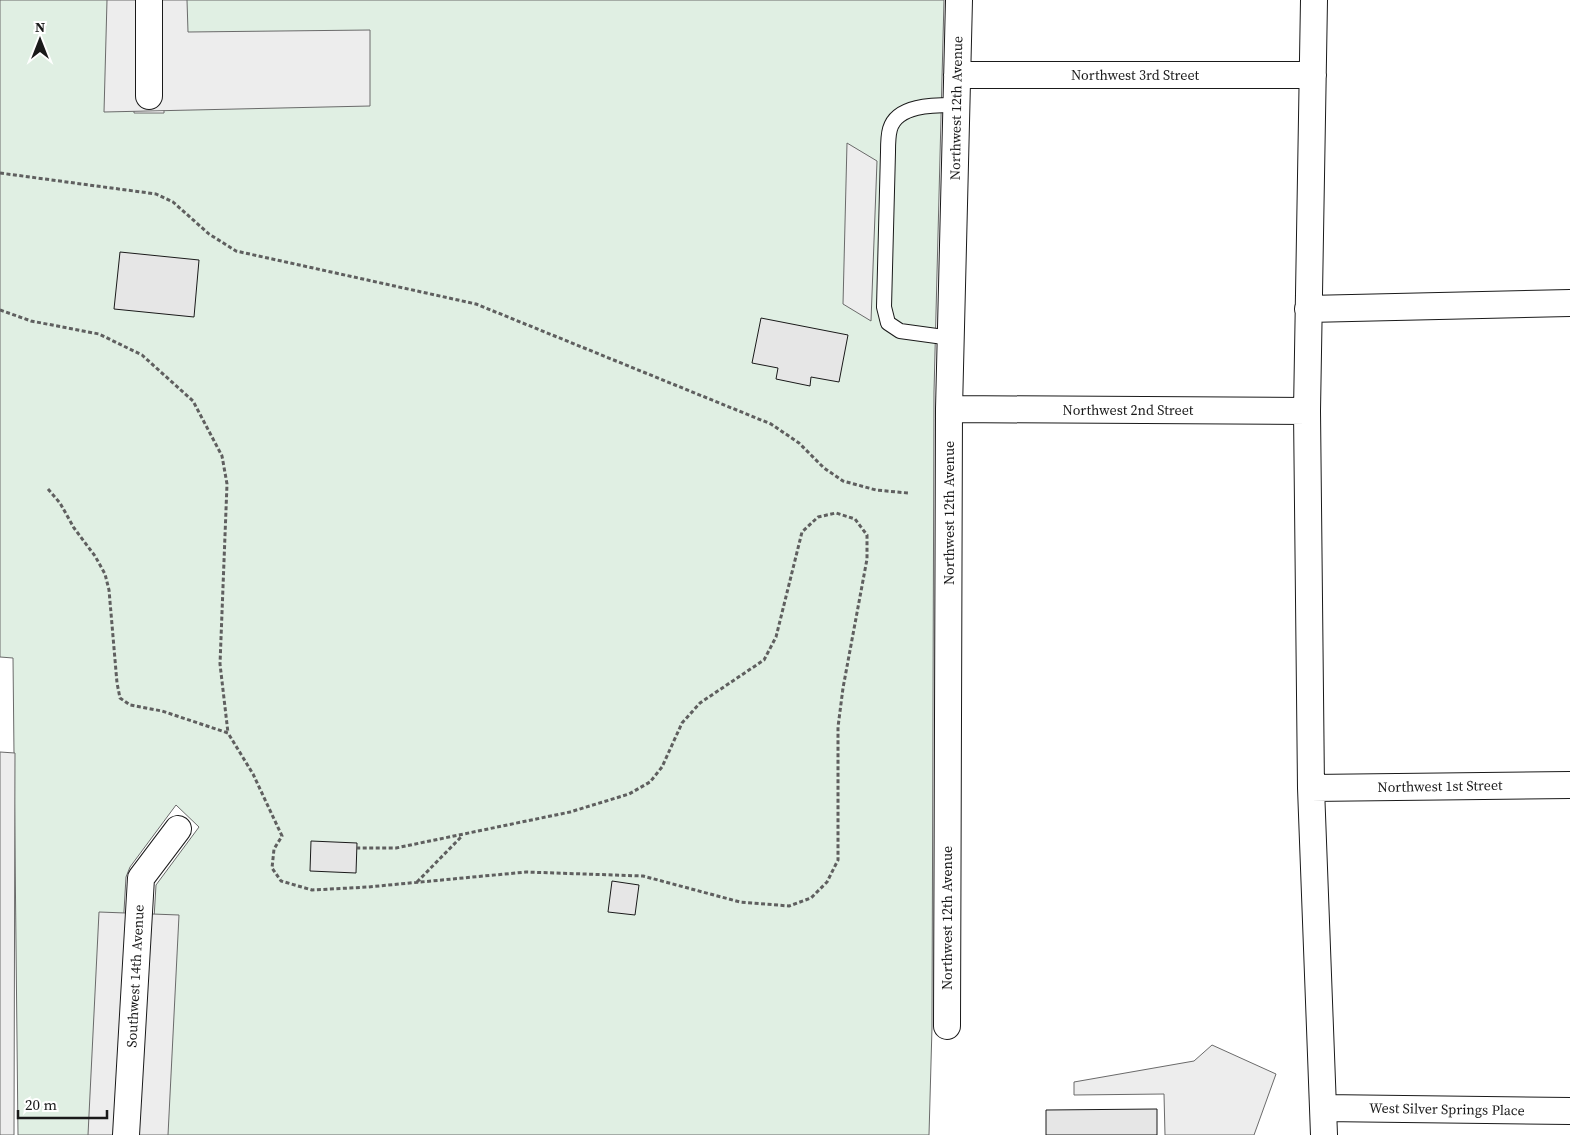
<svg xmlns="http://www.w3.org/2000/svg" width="1570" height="1135" viewBox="0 0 1570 1135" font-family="'Source Serif 4',serif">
  <rect width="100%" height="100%" fill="#fff"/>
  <path fill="#e0efe3" stroke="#6a6a6a" d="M0,0H134V113H164V0H944L934,392L932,1027L929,1135H141L156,885L199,827L176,805L130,867L126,877L111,1135H18L13,658L0,657Z"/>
  <path fill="#ededed" stroke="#6a6a6a" d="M107,0H187L188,32L370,30V106L104,112Z
    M847,143L877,161L871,321L843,304Z
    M0,752L15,753L14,1135H0Z
    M99,912L179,915L168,1135H88Z
    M1212,1045L1276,1074L1254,1135H1165L1164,1094L1074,1095V1082L1194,1061Z"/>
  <path fill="#e6e6e6" stroke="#1a1a1a" d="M120,252L199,260L194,317L114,309Z
    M761,318L848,335L839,382L811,377L810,386L776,379L778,368L752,363Z
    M311,841L357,843L356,873L310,871Z
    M612,881L639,885L635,915L608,912Z
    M1157,1109V1135H1046V1110Z"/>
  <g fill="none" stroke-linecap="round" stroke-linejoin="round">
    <defs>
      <path id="service" d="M951,338L900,331L888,323L884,307L888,152C888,145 888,136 890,129C897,104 936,105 956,105"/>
      <path id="minor" d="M149,0V96
        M1314,0L1307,411L1311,788L1324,1135
        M957,75H1313
        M1308,309L1570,303
        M949,409L1307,411
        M1311,788L1570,785
        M947,1026L949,409L959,0
        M1323,1108L1570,1111
        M126,1135L141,878L178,829"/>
    </defs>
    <use href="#service" stroke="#1a1a1a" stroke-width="16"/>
    <use href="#minor" stroke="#1a1a1a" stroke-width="28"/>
    <path stroke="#5f5f5f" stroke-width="3" stroke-dasharray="4 2.5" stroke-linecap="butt" d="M0,173L156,194L173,202L209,234L236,251L476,304L771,424L799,443L824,468L843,481L876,490L908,493
      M0,310L31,321L99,334L142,355L193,401L222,456L227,484L220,664L228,733
      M48,489L60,503L74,528L95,556L105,574L109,590L117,683L120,698L130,705L162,711L228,733L253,774L282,836L274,849L272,868L281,881L312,890L368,887L526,872L643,876L740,902L789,906L811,898L827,882L838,860V727L843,688L867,559V535L855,519L836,513L818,517L802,532L776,637L764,660L700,703L682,723L662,767L650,782L629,794L570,812L396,848H357
      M417,882L462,836"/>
    <use href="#service" stroke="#fff" stroke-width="14"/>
    <use href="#minor" stroke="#fff" stroke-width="26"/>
  </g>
  <g text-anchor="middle" stroke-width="4" stroke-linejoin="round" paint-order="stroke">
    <g font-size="14" fill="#1a1a1a" stroke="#fff">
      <text x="1135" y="80">Northwest 3rd Street</text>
      <text transform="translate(956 108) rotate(-89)" y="5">Northwest 12th Avenue</text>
      <text x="1128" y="415">Northwest 2nd Street</text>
      <text transform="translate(949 513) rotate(-90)" y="5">Northwest 12th Avenue</text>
      <text transform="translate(1440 786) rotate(-1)" y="5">Northwest 1st Street</text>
      <text transform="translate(947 918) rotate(-90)" y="5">Northwest 12th Avenue</text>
      <text transform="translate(135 976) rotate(-87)" y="5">Southwest 14th Avenue</text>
      <text transform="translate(1447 1109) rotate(1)" y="5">West Silver Springs Place</text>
    </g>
  </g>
  <g transform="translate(40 40)" stroke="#ffffff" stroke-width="4" paint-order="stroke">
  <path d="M0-4L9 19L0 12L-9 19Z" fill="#1a1a1a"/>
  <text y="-8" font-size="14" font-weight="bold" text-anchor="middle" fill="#1a1a1a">N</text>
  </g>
  <path d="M18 1110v8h89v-8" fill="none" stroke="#1a1a1a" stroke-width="2.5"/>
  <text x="25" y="1110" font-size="15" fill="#1a1a1a" stroke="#ffffff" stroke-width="4" paint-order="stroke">20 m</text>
</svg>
